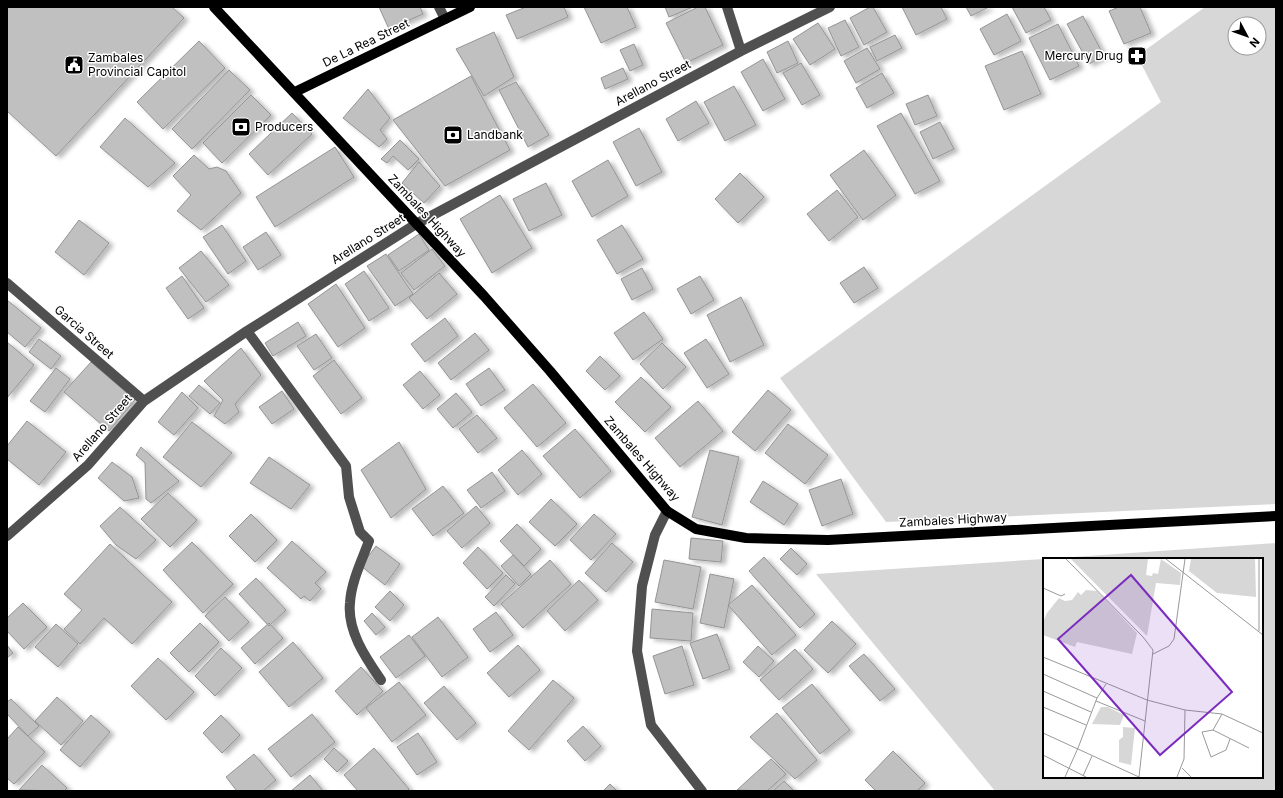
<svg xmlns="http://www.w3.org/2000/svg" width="1283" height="798" viewBox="0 0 1283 798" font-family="Inter,sans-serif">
  <defs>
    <filter id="shadow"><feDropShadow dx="4.5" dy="2.5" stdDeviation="2" flood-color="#0004"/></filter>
  </defs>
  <rect width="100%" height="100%" fill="#fff"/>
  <path fill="#d7d7d7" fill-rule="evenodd" d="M1205,7H1276V504L886,522L780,378L1161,102L1137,56ZM1235,24H1259V48H1235Z
    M1276,543V791H995L816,574L1044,559V777H1262V559H1044Z"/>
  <path fill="#c0c0c0" stroke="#949494" filter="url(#shadow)" d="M7,7H172L184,18L56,156L7,111Z
    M379,7H420L423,14L389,29Z
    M526,7H564L568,17L517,39L506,15Z
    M584,7H627L636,27L601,43Z
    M665,7H693L669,17Z
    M698,7H705L723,45L686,63L666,23Z
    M870,7H873L887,32L864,45L850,18Z
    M902,7H941L947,19L916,35Z
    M966,7H989L971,16Z
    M1012,7H1044L1051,20L1026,33Z
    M1119,7H1140L1151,33L1124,44L1109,11Z
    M1007,14L1021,41L994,55L980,29Z
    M1083,16L1104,56L1089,64L1067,24Z
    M845,20L859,47L841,56L828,28Z
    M818,23L835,49L810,65L793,39Z
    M1058,24L1079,66L1050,80L1029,38Z
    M494,32L514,77L484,96L456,49Z
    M895,35L902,48L877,61L870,47Z
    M199,41L225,68L163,129L137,102Z
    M788,41L798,63L777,73L767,52Z
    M634,44L643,65L630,71L620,50Z
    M867,48L880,69L856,83L844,61Z
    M1022,51L1041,94L1004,110L985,66Z
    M763,59L785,99L763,111L741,72Z
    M801,63L820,95L802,105L783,73Z
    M623,68L628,79L605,89L601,78Z
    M229,70L250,90L192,149L172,129Z
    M882,73L894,93L867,108L856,88Z
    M471,76L510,150L445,186L393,120Z
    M516,82L549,135L528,147L499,90Z
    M734,86L756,125L725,141L704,102Z
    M368,89L390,118L380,130L387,139L379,147L343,118Z
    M251,95L271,115L222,163L203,143Z
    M928,95L937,116L915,125L906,104Z
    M696,101L709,123L678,141L666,119Z
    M292,113L312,134L268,175L249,154Z
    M901,113L940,181L915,194L877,126Z
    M125,118L175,163L148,187L100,147Z
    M940,122L954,149L933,159L920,132Z
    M639,128L662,172L636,186L613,142Z
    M400,140L419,159L408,170L393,156L387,163L381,159Z
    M335,147L354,177L275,227L256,197Z
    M864,150L896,195L863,220L830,175Z
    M194,155L209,169L217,167L226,171L241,193L201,230L177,211L191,195L173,176Z
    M608,160L628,196L592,217L572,181Z
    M419,162L440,186L424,203L402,183Z
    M740,173L764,197L738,223L715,199Z
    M546,183L562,215L529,231L513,199Z
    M837,190L858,217L829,241L807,214Z
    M500,195L532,248L492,273L460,219Z
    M79,220L109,243L84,275L55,252Z
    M222,225L246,261L228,274L203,237Z
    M622,225L643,259L617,274L597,240Z
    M266,232L281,255L258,270L243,247Z
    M419,234L429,250L399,271L388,255Z
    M432,249L445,266L414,290L401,273Z
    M201,251L229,285L206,302L179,268Z
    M386,254L413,294L395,306L367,266Z
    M864,267L878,288L854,303L840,283Z
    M642,268L653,289L632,300L621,279Z
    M364,271L389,308L369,321L345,284Z
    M439,273L457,294L427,319L409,298Z
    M182,276L204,308L188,319L166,288Z
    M700,276L714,300L691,314L677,289Z
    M336,284L365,328L338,347L308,304Z
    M741,297L764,345L730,362L707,315Z
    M7,300L41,328L25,347L7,332Z
    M644,312L663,339L633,360L614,333Z
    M445,318L458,336L425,362L411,344Z
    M298,322L306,336L273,356L265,343Z
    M475,333L489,350L451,380L438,363Z
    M316,334L332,358L314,370L297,346Z
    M39,339L61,356L51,369L29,352Z
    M706,339L729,374L707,388L684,353Z
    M7,342L34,365L7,398Z
    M662,343L686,367L663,389L640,364Z
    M241,348L261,375L235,404L239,412L225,424L214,416L223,400L204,381Z
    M600,356L620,376L605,390L586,371Z
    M334,360L362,398L341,414L313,376Z
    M91,362L135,400L109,431L64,392Z
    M56,368L70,379L45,412L30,401Z
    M489,368L505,390L481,406L466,384Z
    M420,371L440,395L423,409L403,385Z
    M641,377L671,407L645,432L615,402Z
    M533,384L566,423L537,447L504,408Z
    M199,385L220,403L210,414L189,396Z
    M768,390L791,410L755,451L732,432Z
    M282,391L294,409L272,424L259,407Z
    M182,392L198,408L174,435L158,422Z
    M456,393L472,412L453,428L437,409Z
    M698,401L723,431L680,467L655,438Z
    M477,415L497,438L478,453L459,429Z
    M27,421L66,452L39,485L7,459V446Z
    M192,422L232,453L201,487L163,457Z
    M788,424L828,455L805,484L765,453Z
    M575,429L611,471L580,498L543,456Z
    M399,442L426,489L391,518L361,470Z
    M141,447L179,481L151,503L146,499L145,463L136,455Z
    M522,450L542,474L518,495L498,470Z
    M710,450L739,457L722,525L692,517Z
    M269,457L310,485L291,509L250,483Z
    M112,462L132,477L139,498L124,501L98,478Z
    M492,472L505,491L481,508L467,490Z
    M841,479L853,514L822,526L809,490Z
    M763,481L798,504L784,525L750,502Z
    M443,486L464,513L433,536L412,509Z
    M168,493L197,520L170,547L141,519Z
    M551,499L577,524L555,546L529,522Z
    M476,506L490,523L462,548L447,531Z
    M120,507L156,540L136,559L116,545L100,526Z
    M251,514L277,540L255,562L229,536Z
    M594,514L616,534L591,560L570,540Z
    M517,524L541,549L524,566L500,541Z
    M691,538L723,541L721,562L689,559Z
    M292,541L326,572L315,583L321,589L310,601L304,596L301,599L267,568Z
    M192,542L233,584L203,613L163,570Z
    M612,543L633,562L606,592L585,573Z
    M110,544L172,602L132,644L104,618L80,644L64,629L82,610L64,594Z
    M376,546L400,564L385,585L361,566Z
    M478,547L503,573L487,589L463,563Z
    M791,548L807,564L797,575L780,559Z
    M513,555L531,574L519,586L501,566Z
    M764,557L815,614L800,628L749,571Z
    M550,560L571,584L523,628L501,604Z
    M664,560L701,567L693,609L655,602Z
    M710,574L734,579L724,628L700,623Z
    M506,575L515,584L494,606L485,597Z
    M256,578L286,610L269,626L239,594Z
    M579,580L598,600L565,631L547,611Z
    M752,585L796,635L772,655L728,605Z
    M390,591L404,605L390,621L375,607Z
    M225,597L249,622L229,641L205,616Z
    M23,603L47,627L24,649L7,631V618Z
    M652,609L693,613L691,641L650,638Z
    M496,612L513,635L490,652L473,629Z
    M372,613L385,627L376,635L364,621Z
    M438,617L468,657L442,677L412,637Z
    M832,621L856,644L828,673L804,650Z
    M200,623L219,642L189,672L170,653Z
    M269,623L283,638L255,664L241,648Z
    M56,624L78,644L58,667L35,647Z
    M717,634L730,669L703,679L690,643Z
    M409,635L425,656L396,678L380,657Z
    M293,642L323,678L289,707L259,672Z
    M7,645L13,653L7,658Z
    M518,645L540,670L509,697L487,673Z
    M682,646L694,685L665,694L653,656Z
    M758,646L774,661L759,677L743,662Z
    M221,648L242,668L215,696L195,676Z
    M795,649L813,669L779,700L760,680Z
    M864,654L895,689L880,701L849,666Z
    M158,658L194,692L166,720L131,686Z
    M361,667L383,691L357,715L335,691Z
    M553,680L574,698L529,750L508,731Z
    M399,682L426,715L392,742L366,708Z
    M812,684L850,730L820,754L782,708Z
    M444,686L476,723L457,740L424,703Z
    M57,697L83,721L61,745L35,721Z
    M11,699L39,726L28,736L7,714V702Z
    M777,713L817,760L795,779L750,737Z
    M312,714L335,742L291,777L268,749Z
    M91,715L110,732L80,767L60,750Z
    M221,715L240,735L222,753L203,733Z
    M583,726L601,746L585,761L567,741Z
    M18,727L45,752L14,784L7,778V739Z
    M418,733L437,762L417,775L397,747Z
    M334,748L348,761L337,772L324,759Z
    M374,748L409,789L407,791H358L344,775Z
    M893,751L925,783L917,791H876L865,780Z
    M254,754L276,780L263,791H237L226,777Z
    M771,759L786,774L767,791L737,790Z
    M42,765L67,788L64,791L19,790Z
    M310,775L323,791H291Z
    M784,781L794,791H773Z
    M610,784L617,791H603Z"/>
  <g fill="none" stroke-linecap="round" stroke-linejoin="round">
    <path stroke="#505050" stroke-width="10" d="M439,7L445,19
      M727,7L741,51
      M7,283L144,401
      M247,331L346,466L349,497L360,532L369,541C362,560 351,582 350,603C347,631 366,658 381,680
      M667,511L655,535L642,586L637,651L651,725L702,791
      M7,536L88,465L144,401L247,331L416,224L741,51L830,7"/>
    <path stroke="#000" stroke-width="10" d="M214,7L484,296L550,371L667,511L696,529L746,538L828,540L1276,516
      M295,92L470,7"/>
  </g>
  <defs>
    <symbol id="pharmacy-square" viewBox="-11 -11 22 22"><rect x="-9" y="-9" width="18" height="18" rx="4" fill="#000" stroke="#fff"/><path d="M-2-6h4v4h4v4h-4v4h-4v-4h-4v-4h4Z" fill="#fff"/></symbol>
    <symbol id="civic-square" viewBox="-11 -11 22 22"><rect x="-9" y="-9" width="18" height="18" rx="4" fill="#000" stroke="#fff"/><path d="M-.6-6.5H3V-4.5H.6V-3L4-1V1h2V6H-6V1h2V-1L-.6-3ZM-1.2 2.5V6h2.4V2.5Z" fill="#fff"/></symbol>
    <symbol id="bank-square" viewBox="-11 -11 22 22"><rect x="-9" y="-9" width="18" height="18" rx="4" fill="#000" stroke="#fff"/><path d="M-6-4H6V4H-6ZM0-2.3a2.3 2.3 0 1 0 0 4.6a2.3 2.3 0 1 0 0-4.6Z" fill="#fff"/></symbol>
  </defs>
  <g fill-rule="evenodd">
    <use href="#pharmacy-square" x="1126" y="45" width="22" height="22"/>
    <use href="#civic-square" x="63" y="54" width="22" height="22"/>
    <use href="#bank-square" x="230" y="116" width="22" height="22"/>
    <use href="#bank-square" x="442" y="124" width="22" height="22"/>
  </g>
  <g text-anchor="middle" stroke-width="3" stroke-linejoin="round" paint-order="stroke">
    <g font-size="12" fill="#000" stroke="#fff">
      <text transform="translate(366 43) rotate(-26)" y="4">De La Rea Street</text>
      <text transform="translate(653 83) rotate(-28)" y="4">Arellano Street</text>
      <text transform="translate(427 216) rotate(47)" y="4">Zambales Highway</text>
      <text transform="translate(368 239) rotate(-32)" y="4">Arellano Street</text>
      <text transform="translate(84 332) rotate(41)" y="4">Garcia Street</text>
      <text transform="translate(102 428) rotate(-49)" y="4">Arellano Street</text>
      <text transform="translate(642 459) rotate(49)" y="4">Zambales Highway</text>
      <text transform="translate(953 520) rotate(-3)" y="4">Zambales Highway</text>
    </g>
    <g font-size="12" fill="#000" stroke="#fff" text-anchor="start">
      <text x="1123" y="60" text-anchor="end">Mercury Drug</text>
      <text x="88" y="62">Zambales<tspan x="88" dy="14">Provincial Capitol</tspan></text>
      <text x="255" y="131">Producers</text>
      <text x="467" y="139">Landbank</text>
    </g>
  </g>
  <g transform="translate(1043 558)">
    <rect width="220" height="220" fill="#fff"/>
    <path d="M28,1H105L103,17L109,18L110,15L115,16L118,1L138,15L137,27L113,25L104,78ZM148,1H212L213,39L174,35L146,13ZM43,32L54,33L94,75L89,96L34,84L32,89L0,77V64L4,55L16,40L22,43L29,42L35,34L38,37ZM58,149H65L81,157L77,167L49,166ZM80,169L92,170L88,207L76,204V182L80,179Z" fill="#d7d7d7"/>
    <path fill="none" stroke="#999" stroke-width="1" d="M23,1L100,79L110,92L96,219M123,1L220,77M0,30L18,38L22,36M216,73V1M110,96L126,88L131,81L142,1M0,99L104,142L142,152L179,156L220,175M0,116L54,140L63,126M0,133L48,154M53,143L102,163M0,149L43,167M170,172L179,156M0,175L96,219M187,181L183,192L168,199L159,174L170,172L206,190M35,190L54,140M0,197L43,219M139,210L148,219M40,218L49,198M22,219L35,190M134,219L141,201L142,152"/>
    <path fill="#7b2cbf" fill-opacity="0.15" stroke="#7b2cbf" stroke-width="2" d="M88,17L189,134L117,197L15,81Z"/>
    <rect width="220" height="220" fill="none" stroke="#000" stroke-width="2"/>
  </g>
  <rect width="1283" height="798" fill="none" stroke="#000000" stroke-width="16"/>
  <g transform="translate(1247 36) rotate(131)"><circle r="19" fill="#ffffff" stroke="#999999"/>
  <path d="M0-3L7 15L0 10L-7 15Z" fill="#000000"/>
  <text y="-6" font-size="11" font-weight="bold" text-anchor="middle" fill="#000000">N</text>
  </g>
</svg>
